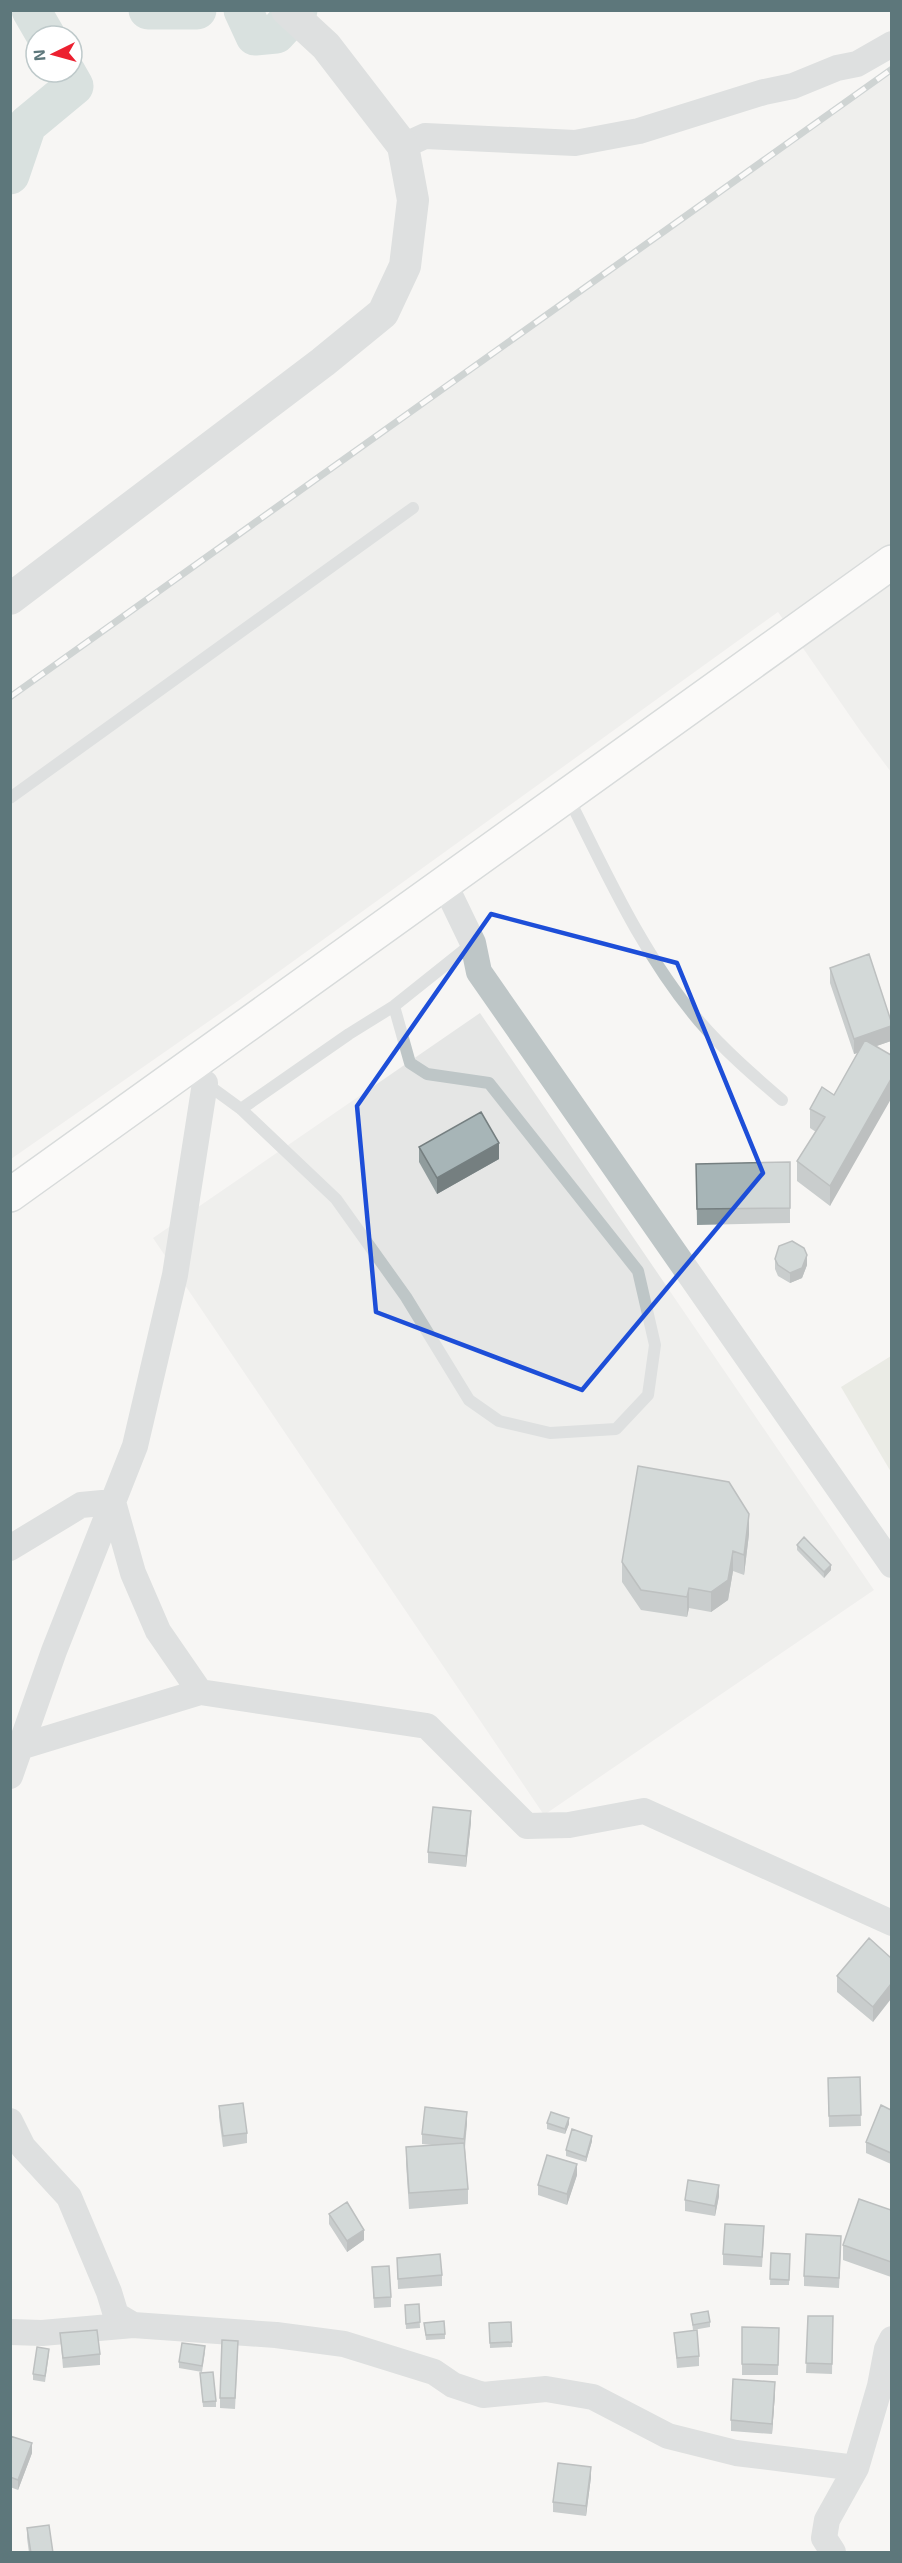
<svg xmlns="http://www.w3.org/2000/svg" width="902" height="2563" viewBox="0 0 902 2563" font-family="'Exo 2',sans-serif">
  <rect width="100%" height="100%" fill="#f7f6f4"/>
  <path fill="#e5e6e5" d="M891,69V772L861,732L778,612L238,1001L11,1159L10,697Z
    M480,1013L874,1590L544,1815L153,1238Z"/>
  <path fill="#d9ddd3" d="M891,1356V1472L841,1387Z"/>
  <g fill="none" stroke-linecap="round" stroke-linejoin="round">
    <path stroke="#b3c8c6" stroke-width="39" d="M31,10L46,36
      M148,10H197
      M243,10L255,36L276,34L298,10
      M10,175L27,125L74,86L66,72"/>
    <defs>
      <path id="primary" d="M10,1195L892,562"/>
    </defs>
    <use href="#primary" stroke="#b1babc" stroke-width="36"/>
    <path stroke="#bec6c7" stroke-width="12" d="M567,795C606,872 642,954 699,1021C724,1050 753,1075 782,1100
      M10,798L413,508
      M204,1082L241,1109L336,1199L406,1297L469,1400L499,1421L550,1433L616,1429L648,1395L655,1345L638,1271L489,1083L427,1074L410,1063L394,1006
      M241,1109L349,1034L394,1006L473,943"/>
    <path stroke="#bec6c7" stroke-width="26" d="M403,146L425,136L575,143L639,131L764,92L793,86L837,68L857,64L892,44
      M444,883L473,943L479,972L892,1565
      M10,1548L81,1505L113,1502L133,1573L158,1631L200,1692
      M10,1750L200,1692L427,1726L527,1826L569,1825L644,1811L892,1923
      M10,1776L54,1651L135,1446L175,1275L205,1083
      M10,2121L23,2147L69,2197L109,2292L116,2315L133,2325
      M10,2332L42,2333L133,2325L276,2335L344,2344L434,2372L453,2385L483,2395L546,2389L593,2397L668,2436L736,2453L856,2468
      M833,2552L824,2538L827,2520L856,2468L880,2386L887,2349L892,2339"/>
    <path stroke="#bec6c7" stroke-width="32" d="M10,599L323,362L383,313L405,266L413,200L403,146L326,46L287,10"/>
    <use href="#primary" stroke="#fff" stroke-width="33"/>
    <defs>
      <path id="rail" d="M10,697L892,69"/>
    </defs>
    <use href="#rail" stroke="#9daaac" stroke-width="7"/>
    <use href="#rail" stroke="#fff" stroke-width="4.5" stroke-dasharray="14" stroke-linecap="butt"/>
  </g>
  <path fill="#909c9d" d="M830,968L891,1021V1041L876,1046L830,1206L797,1181V1161L816,1132L810,1128V1109L834,1095L858,1053L854,1054L830,983Z
    M419,1147L499,1159L437,1194L419,1162Z
    M790,1162V1223L697,1225L696,1164Z
    M775,1259L807,1265L802,1278L790,1283L778,1276L775,1269Z
    M749,1534L744,1575L733,1571L728,1600L711,1612L689,1608L687,1617L641,1610L622,1582V1562Z
    M797,1545L831,1570L824,1578L797,1550Z
    M471,1822L466,1867L428,1863V1852Z
    M891,1958L873,2022L837,1992V1976Z
    M860,2077L861,2126L829,2127L828,2078Z
    M219,2106L247,2133V2143L223,2147L219,2117Z
    M891,2110V2164L866,2153V2142Z
    M467,2123L465,2148L468,2189V2204L409,2209L406,2163V2147L432,2145L422,2144V2134Z
    M547,2123L569,2124L565,2134L547,2129Z
    M592,2141L586,2162L566,2156V2150Z
    M577,2175L567,2205L538,2195V2185Z
    M719,2196L715,2216L685,2211V2200Z
    M891,2210V2277L843,2260V2245Z
    M329,2214L364,2240L347,2252L329,2224Z
    M764,2237L762,2267L723,2265V2254Z
    M841,2246L839,2288L804,2286V2276Z
    M771,2253L790,2254L789,2285H770Z
    M397,2258L442,2275V2286L398,2289Z
    M372,2267L391,2297V2307L374,2308Z
    M419,2304L420,2328L406,2329L405,2305Z
    M691,2314L710,2322V2327L693,2330Z
    M808,2316H833L832,2374L806,2373Z
    M511,2322L512,2347L490,2348L489,2323Z
    M424,2323L445,2334V2339L426,2340Z
    M742,2327L779,2328L778,2375H742Z
    M60,2333L100,2354V2365L63,2368Z
    M674,2333L699,2356V2366L677,2368Z
    M238,2351L235,2409L220,2408V2398Z
    M205,2352L202,2372L179,2368V2362Z
    M49,2354L45,2382L33,2380V2374Z
    M200,2373L216,2401V2407H203Z
    M775,2393L772,2434L731,2431V2420Z
    M10,2436L32,2453L18,2490L10,2487Z
    M591,2477L586,2516L553,2512V2502Z
    M27,2528L53,2553H29L27,2538Z"/>
  <path fill="#757f80" d="M891,1026V1041L854,1054V1039Z
    M891,1079V1099L830,1206V1186Z
    M499,1143V1159L437,1194V1178Z
    M807,1255V1265L802,1278L790,1283V1273Z
    M749,1514V1534L744,1575V1555Z
    M733,1551V1571L728,1600L711,1612V1592Z
    M831,1565V1570L824,1578V1572Z
    M689,1588V1608L687,1617V1597Z
    M471,1811V1822L466,1867V1856Z
    M891,1984V1999L873,2022V2007Z
    M467,2112V2123L464,2149V2139Z
    M569,2118V2124L565,2134V2129Z
    M592,2136V2141L586,2162V2157Z
    M577,2164V2175L567,2205V2194Z
    M719,2185V2196L715,2216V2206Z
    M364,2230V2240L347,2252V2241Z
    M775,2382V2393L772,2434V2424Z
    M32,2443V2453L18,2490V2480Z
    M591,2467V2477L586,2516V2506Z"/>
  <path fill="#a7b5b7" stroke="#757f80" stroke-width="1.5" d="M869,954L891,1021V1026L854,1039L830,968Z
    M865,1040L891,1055V1079L830,1186L797,1161L825,1117L810,1109L822,1087L834,1095Z
    M481,1112L499,1143L437,1178L419,1147Z
    M790,1162V1208L697,1209L696,1164Z
    M792,1241L804,1248L807,1255L802,1268L790,1273L778,1265L775,1259L779,1246Z
    M638,1466L729,1482L749,1514L744,1555L733,1551L728,1580L711,1592L689,1588L687,1597L641,1590L622,1562Z
    M804,1537L831,1565L824,1572L797,1545Z
    M433,1807L471,1811L466,1856L428,1852Z
    M869,1938L891,1958V1984L873,2007L837,1976Z
    M860,2077L861,2115L829,2116L828,2078Z
    M243,2103L247,2133L223,2136L219,2106Z
    M881,2105L891,2110V2153L866,2142Z
    M425,2107L467,2112L464,2139L422,2134Z
    M551,2112L569,2118L565,2129L547,2123Z
    M572,2129L592,2136L586,2157L566,2150Z
    M464,2143L468,2189L409,2193L406,2147Z
    M547,2155L577,2164L567,2194L538,2185Z
    M688,2180L719,2185L715,2206L685,2200Z
    M859,2199L891,2210V2262L843,2245Z
    M347,2202L364,2230L347,2241L329,2214Z
    M725,2224L764,2226L762,2257L723,2254Z
    M806,2234L841,2236L839,2278L804,2276Z
    M771,2253L790,2254L789,2280L770,2279Z
    M440,2254L442,2275L398,2279L397,2258Z
    M389,2266L391,2297L374,2298L372,2267Z
    M419,2304L420,2322L406,2324L405,2305Z
    M708,2311L710,2322L693,2325L691,2314Z
    M808,2316H833L832,2364L806,2363Z
    M444,2321L445,2334L426,2335L424,2323Z
    M511,2322L512,2342L490,2343L489,2323Z
    M742,2327L779,2328L778,2365L742,2364Z
    M97,2330L100,2354L63,2358L60,2333Z
    M697,2330L699,2356L677,2358L674,2333Z
    M222,2340L238,2341L235,2398H220Z
    M182,2343L205,2346L202,2366L179,2362Z
    M37,2347L49,2349L45,2376L33,2374Z
    M213,2372L216,2401L203,2402L200,2373Z
    M733,2379L775,2382L772,2424L731,2420Z
    M10,2436L32,2443L18,2480L10,2477Z
    M558,2463L591,2467L586,2506L553,2502Z
    M49,2525L53,2553H31L27,2528Z"/>
  <path d="M0 0H902V2563H0ZM491,914L677,963L763,1173L582,1390L376,1312L357,1106Z" fill="#f7f6f4" fill-opacity=".55" fill-rule="evenodd"/>
  <path fill="none" stroke="#1d4ed8" stroke-width="4.5" stroke-linejoin="round" d="M491,914L677,963L763,1173L582,1390L376,1312L357,1106Z"/>
  <rect width="902" height="2563" fill="none" stroke="#5d777b" stroke-width="24"/>
  <g transform="translate(54 54) rotate(265)"><circle r="28" fill="#ffffff" stroke="#bec9ca" stroke-width="1.5"/>
  <path d="M0-4.5L10 22L0 15L-10 22Z" fill="#ec2030"/>
  <text y="-9" font-size="16" font-weight="bold" text-anchor="middle" fill="#5d777b">N</text>
  </g>
</svg>
